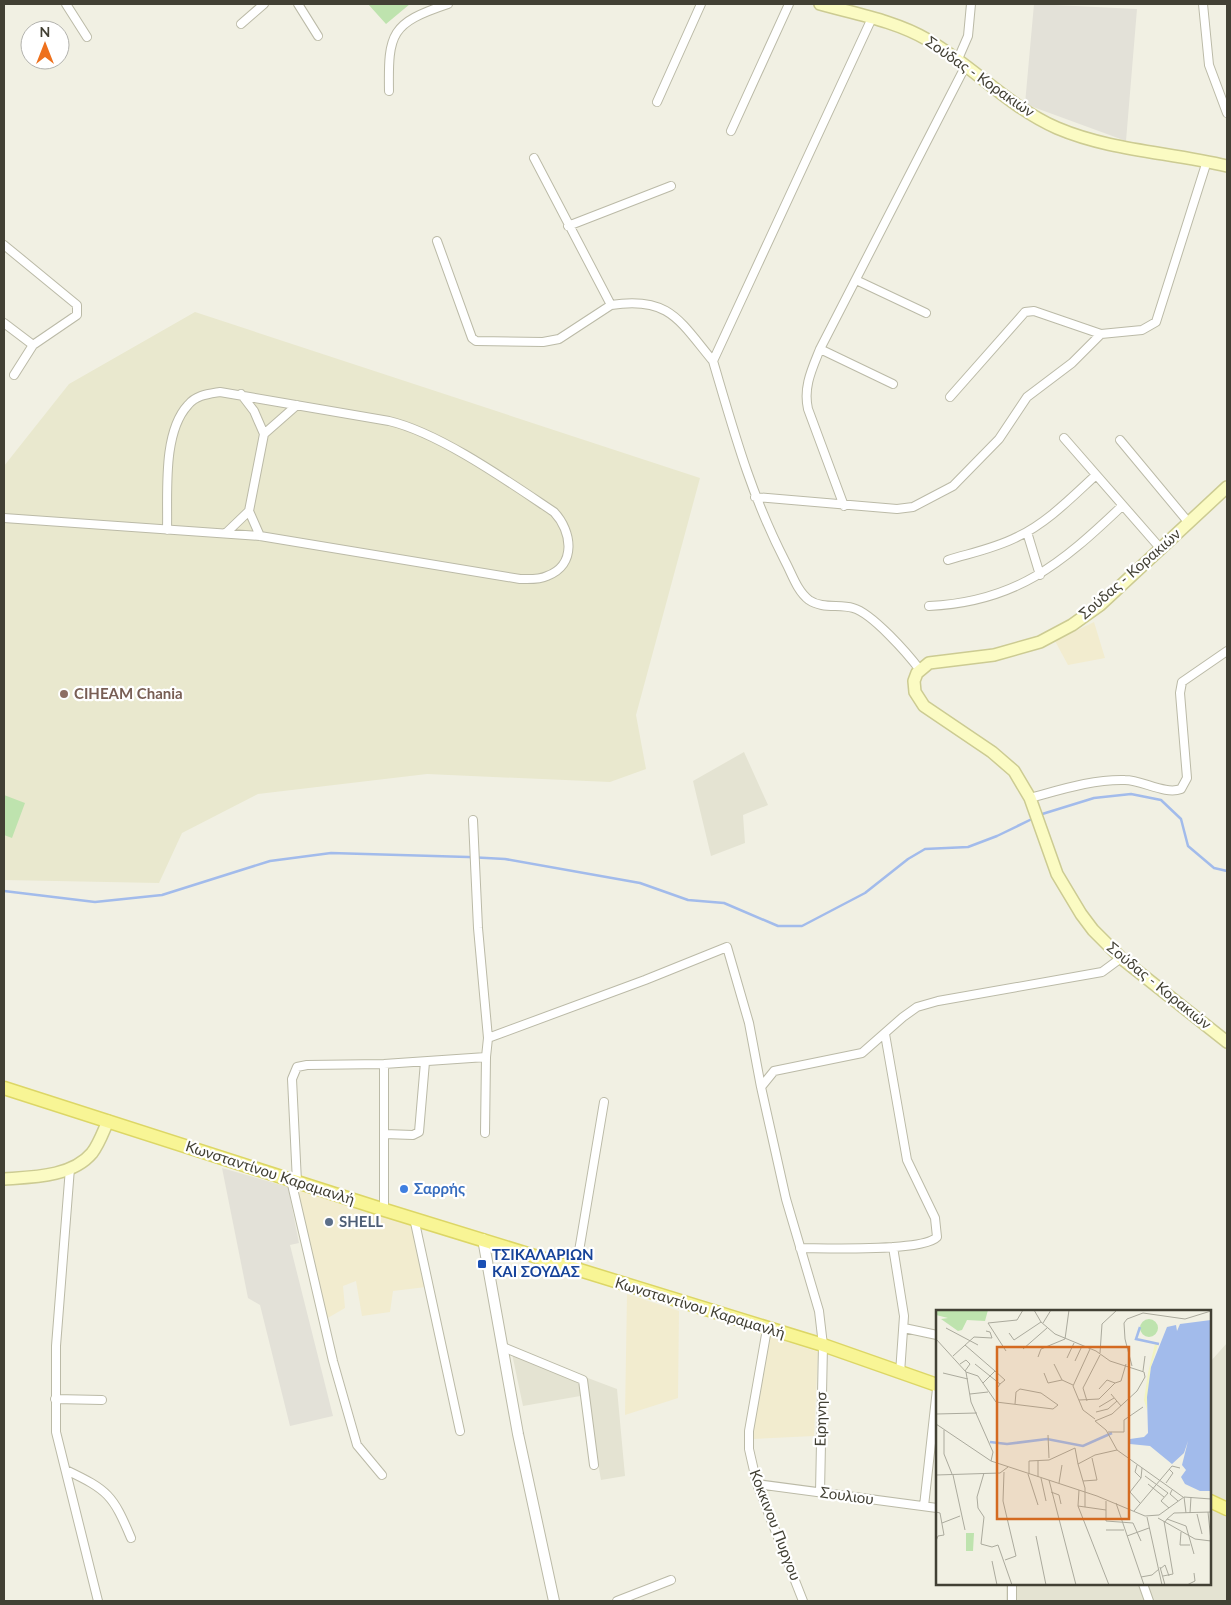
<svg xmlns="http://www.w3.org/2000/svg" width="1231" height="1605" viewBox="0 0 1231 1605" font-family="Lato,sans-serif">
  <rect width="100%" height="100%" fill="#f1f0e3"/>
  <path fill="#e4e3d2" d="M744,752L768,805L743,815L745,843L711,856L693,781Z
    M1227,1343V1601H1006V1584H1210V1362Z
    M511,1349L617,1389L625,1476L601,1480L586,1395L523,1406Z"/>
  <path fill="#f2eccf" d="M1094,622L1105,658L1068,665L1055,641Z
    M296,1184L413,1224L426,1287L393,1291L390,1312L362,1316L356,1281L343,1286L345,1308L326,1319Z
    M627,1294L679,1311L678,1398L625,1415Z
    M766,1335L818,1352L814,1436L752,1439Z"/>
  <path fill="#e3e1d8" d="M1034,4L1137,9L1126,141L1025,104Z
    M222,1168L288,1187L299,1243L290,1245L333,1416L290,1426L260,1305L248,1298Z"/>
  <path fill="#e9e8ce" d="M195,312L700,478L636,715L646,769L610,782L427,774L258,794L182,833L159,883L4,880V466L69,384Z"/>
  <path fill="#bee3ae" d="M368,4H410L386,24Z
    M4,795L25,803L12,838L4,835Z"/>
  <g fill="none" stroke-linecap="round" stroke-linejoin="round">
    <path stroke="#a2bbeb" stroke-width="2.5" d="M1039,815L1094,798L1131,794L1161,800L1181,819L1188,846L1214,868L1227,871
      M4,891L95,902L162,895L270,861L331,853L468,857L505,859L640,883L688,900L724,903L778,926H802L865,893L908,859L925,849L968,847L997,836L1034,818"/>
    <defs>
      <path id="minor" d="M66,4L87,37
        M298,4L318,36
        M1203,4L1209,65L1227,113
        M872,18L713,361C734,432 751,495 785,561C792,574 797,591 809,600C822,609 839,604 853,608C872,613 908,654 920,670
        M241,24L264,4
        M958,59L968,36L971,4
        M389,91C388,33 391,23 448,4
        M657,102L701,4
        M731,131L789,4
        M534,158L611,305C669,296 679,320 713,361
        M568,226L671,186
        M437,241L472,338L476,341L543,342L559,339L611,305
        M4,245L77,305V315L33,345
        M856,280L926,313
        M4,323L33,345L14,375
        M820,349L893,384
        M950,397L1025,312L1034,311L1101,334
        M264,434L297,405
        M1064,438L1161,549
        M1120,440L1189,523
        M755,497L897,509L913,507L953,486L999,439L1027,397L1072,363L1101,334L1142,330L1156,322L1207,161
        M844,506L808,409C803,387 812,369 820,349L966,65
        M249,511L260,536
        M4,518L260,536L520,579C528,579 539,580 547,576C577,565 572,531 554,512C509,482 440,433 389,421L220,392C208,394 196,395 188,405C162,433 168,494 167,530
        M1027,532L1040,575
        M226,533L249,511L264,434L254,411L241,394
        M948,560C971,553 996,548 1017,537C1047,523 1072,497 1096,475
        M929,606C1016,602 1061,564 1122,506
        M1030,798C1060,790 1093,779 1125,780C1142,780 1165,795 1181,789L1187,778L1180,693L1182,682L1227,651
        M473,820L478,928L488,1038
        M384,1064V1210
        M485,1133L486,1057
        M384,1134L413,1135L419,1132L425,1062
        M70,1168L56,1346V1432L98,1601
        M291,1180L333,1361L357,1445L382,1475
        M297,1182L292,1079L297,1067L307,1065L384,1064L486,1057L488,1038L645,980L727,947L749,1023L761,1087
        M414,1218L460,1431
        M893,1247L904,1316L900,1373
        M800,1248C824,1248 923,1252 937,1237L935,1218L907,1160L885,1034
        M576,1269L604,1102
        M904,1328L937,1335
        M767,1329L749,1431V1449L757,1484L803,1601
        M503,1347L583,1380L594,1465
        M55,1399L102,1400
        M66,1470C108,1490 113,1495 131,1538
        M757,1484L937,1508
        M820,1492L823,1345L819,1311L786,1199L761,1087L774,1071L862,1053L903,1017L917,1007L938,1001L1102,972L1121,958
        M924,1506L937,1389
        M1012,1584V1601
        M1143,1584L1149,1601
        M617,1601L671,1580"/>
      <path id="tertiary" d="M483,1239L518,1434L554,1601"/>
      <path id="secondary" d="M820,4C856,14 896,21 928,40C973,66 1009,107 1057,128C1111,151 1170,152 1227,166
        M1227,487L1100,605L1072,625L1040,642L994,655L929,663L917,673L914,681L915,692L924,706L992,752L1014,771L1030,798L1057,874L1081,914L1093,930L1121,958L1227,1042
        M4,1179C32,1177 72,1177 92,1153C99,1144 103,1132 108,1121"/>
      <path id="primary" d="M4,1088L375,1207L823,1345L937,1385
        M1210,1501L1227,1509"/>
    </defs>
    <use href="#minor" stroke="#bbbaa7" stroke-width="10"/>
    <use href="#tertiary" stroke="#bbbaa7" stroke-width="12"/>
    <use href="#secondary" stroke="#cccb92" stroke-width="14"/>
    <use href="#primary" stroke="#dcd666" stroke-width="15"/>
    <use href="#minor" stroke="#fff" stroke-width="8"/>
    <use href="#tertiary" stroke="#fff" stroke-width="10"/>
    <use href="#secondary" stroke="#fbfbc3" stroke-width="11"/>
    <use href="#primary" stroke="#f8f595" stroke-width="12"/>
  </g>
  <circle fill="#8d6e63" stroke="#fff" stroke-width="2" cx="64" cy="694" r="5"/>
  <circle fill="#3f7fe0" stroke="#fff" stroke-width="2" cx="404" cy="1189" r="5"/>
  <circle fill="#5c6f8a" stroke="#fff" stroke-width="2" cx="329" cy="1222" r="5"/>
  <rect fill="#1a4fb4" stroke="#fff" stroke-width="2" x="477" y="1259" width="10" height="10" rx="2.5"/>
  <g text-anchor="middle" stroke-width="4.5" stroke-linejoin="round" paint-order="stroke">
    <g font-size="15" fill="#424034" stroke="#fff">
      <text transform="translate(980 77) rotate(35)" y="5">Σούδας - Κορακιών</text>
      <text transform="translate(1130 574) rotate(-41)" y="5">Σούδας - Κορακιών</text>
      <text transform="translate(1159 986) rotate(39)" y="5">Σούδας - Κορακιών</text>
      <text transform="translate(270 1173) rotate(18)" y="5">Κωνσταντίνου Καραμανλή</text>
      <text transform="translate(700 1308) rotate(17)" y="5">Κωνσταντίνου Καραμανλή</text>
      <text transform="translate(821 1419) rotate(-89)" y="5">Ειρηνησ</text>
      <text transform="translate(847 1496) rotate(8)" y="5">Σουλιου</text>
      <text transform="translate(775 1525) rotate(69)" y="5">Κοκκινου Πυργου</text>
    </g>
    <g font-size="15" font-weight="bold" fill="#785e54" stroke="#fff" text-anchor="start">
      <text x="74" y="699">CIHEAM Chania</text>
    </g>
    <g font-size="15" font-weight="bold" fill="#366cbe" stroke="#fff" text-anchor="start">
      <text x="414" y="1194">Σαρρής</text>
    </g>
    <g font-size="15" font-weight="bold" fill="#4e5e75" stroke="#fff" text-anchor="start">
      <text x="339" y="1227">SHELL</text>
    </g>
    <g font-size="15" font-weight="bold" fill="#164399" stroke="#fff" text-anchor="start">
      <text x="492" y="1260">ΤΣΙΚΑΛΑΡΙΩΝ<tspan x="492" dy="17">ΚΑΙ ΣΟΥΔΑΣ</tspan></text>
    </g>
  </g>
  <g transform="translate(936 1310)">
    <rect width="275" height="275" fill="#f1f0e3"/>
    <path d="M0,0H52L49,11L31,10L26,20L22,21L5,9L12,8L0,5ZM204 18a9 9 0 1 1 18 0a9 9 0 1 1-18 0ZM30,223H38L37,241H30Z" fill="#bee3ae"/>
    <path d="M219,34H222L215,57L211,100L208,90L212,63Z" fill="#f2f4c0"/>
    <path d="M275,10V181H264L249,174L245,167L250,160L246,155L252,131L248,143L236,154L214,136L194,134V129L208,127L212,123L211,87L215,57L231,17L240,15L241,21L244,14Z" fill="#a2bbeb"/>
    <path fill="none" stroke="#a2bbeb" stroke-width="2.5" d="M204,17L200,29L223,34M54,132L71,134L111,129L147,136L176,123"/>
    <path fill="none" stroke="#abaa9d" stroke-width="1" d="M98,0L105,12L119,24L160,41L174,51L208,62L209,67L201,81L176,104L159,111L170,120L181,140L247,187M107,13L115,0M10,18L42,35M73,23L78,30L105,12M0,29L30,62L35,92L57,142L55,151M29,35L59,61L47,73M87,39L111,18M154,39L137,76L147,100L159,109M70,41L52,13L81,10L87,0M164,43L166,14L181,0M17,46L38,27L56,28L54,22L50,21M102,47L105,39L129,29L133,0M131,48L138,33M139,51L146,36M24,54L30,50L34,54L29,61M39,54L64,74L62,77M118,54L126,70L137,75M196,56L189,29L188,13L191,9L207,3L249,9L275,1M59,61L69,70L64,74M207,61L209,46M30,62L42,66L60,92L117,99L122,95L105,83L84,79L80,82L79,94M7,63L32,69M108,63L112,73L126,70M163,79L171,70L179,73M34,84L52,82M175,84L185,96M143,90L163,89L179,73L185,71L190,54M151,91L147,78L164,45M163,97L178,88M160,102L172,99L181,91M0,104L41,103M0,114L55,151L161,186L209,206L223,205L248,187L275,189M8,120V144L16,164M172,122H188V110L207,97M112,125L113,148M102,151V167M201,155L199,162L205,168M68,162L67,191L80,246L69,250M48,163L41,187L42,198L48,207L45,234L56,237L62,235L76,275M92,164L102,195M93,164V151L113,150L139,138L142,154M0,165L64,163L72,157M17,165L29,220M209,166L232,183M105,168L110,191M113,170L140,275M147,171L161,170L156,148M123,173L126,155M230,173L237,163L233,159M212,174L228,187M143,180L142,196L173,275M236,180L234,184L242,191M115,182L123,185L125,194M232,183L225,191L233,198M248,187L250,203M170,191V211L197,213L205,231M180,193L208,275M204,193L194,182L205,168L206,158M142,196L170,200M149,197V178L142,154L159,145L181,140M198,201L236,156L244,158M0,202L4,203L8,225L2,226L0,231M272,202L275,231M254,203L255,187M261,204L266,224M211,207L226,275M222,208L259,229L275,231M231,209L238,203L275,202M229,212L231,209L250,216L258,244M6,213L24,206M170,220H188M245,222L244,235H254M100,226L110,275M191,226L213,218M56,251L61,275M224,257L229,275M224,259L229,255L233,266M227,266L237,264L228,211M205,267L216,265L223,259M251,275L259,271L258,263"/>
    <path fill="#d46a20" fill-opacity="0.15" stroke="#d46a20" stroke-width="2.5" d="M61,37H193V209H61Z"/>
    <rect width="275" height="275" fill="none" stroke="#424034" stroke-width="2.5"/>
  </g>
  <rect width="1231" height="1605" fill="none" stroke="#424034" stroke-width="10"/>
  <g transform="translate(45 45)"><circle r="24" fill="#ffffff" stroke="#b3b3ae"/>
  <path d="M0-4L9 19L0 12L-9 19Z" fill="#ee711d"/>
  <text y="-8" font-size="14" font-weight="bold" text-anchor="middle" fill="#424034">N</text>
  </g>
</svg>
